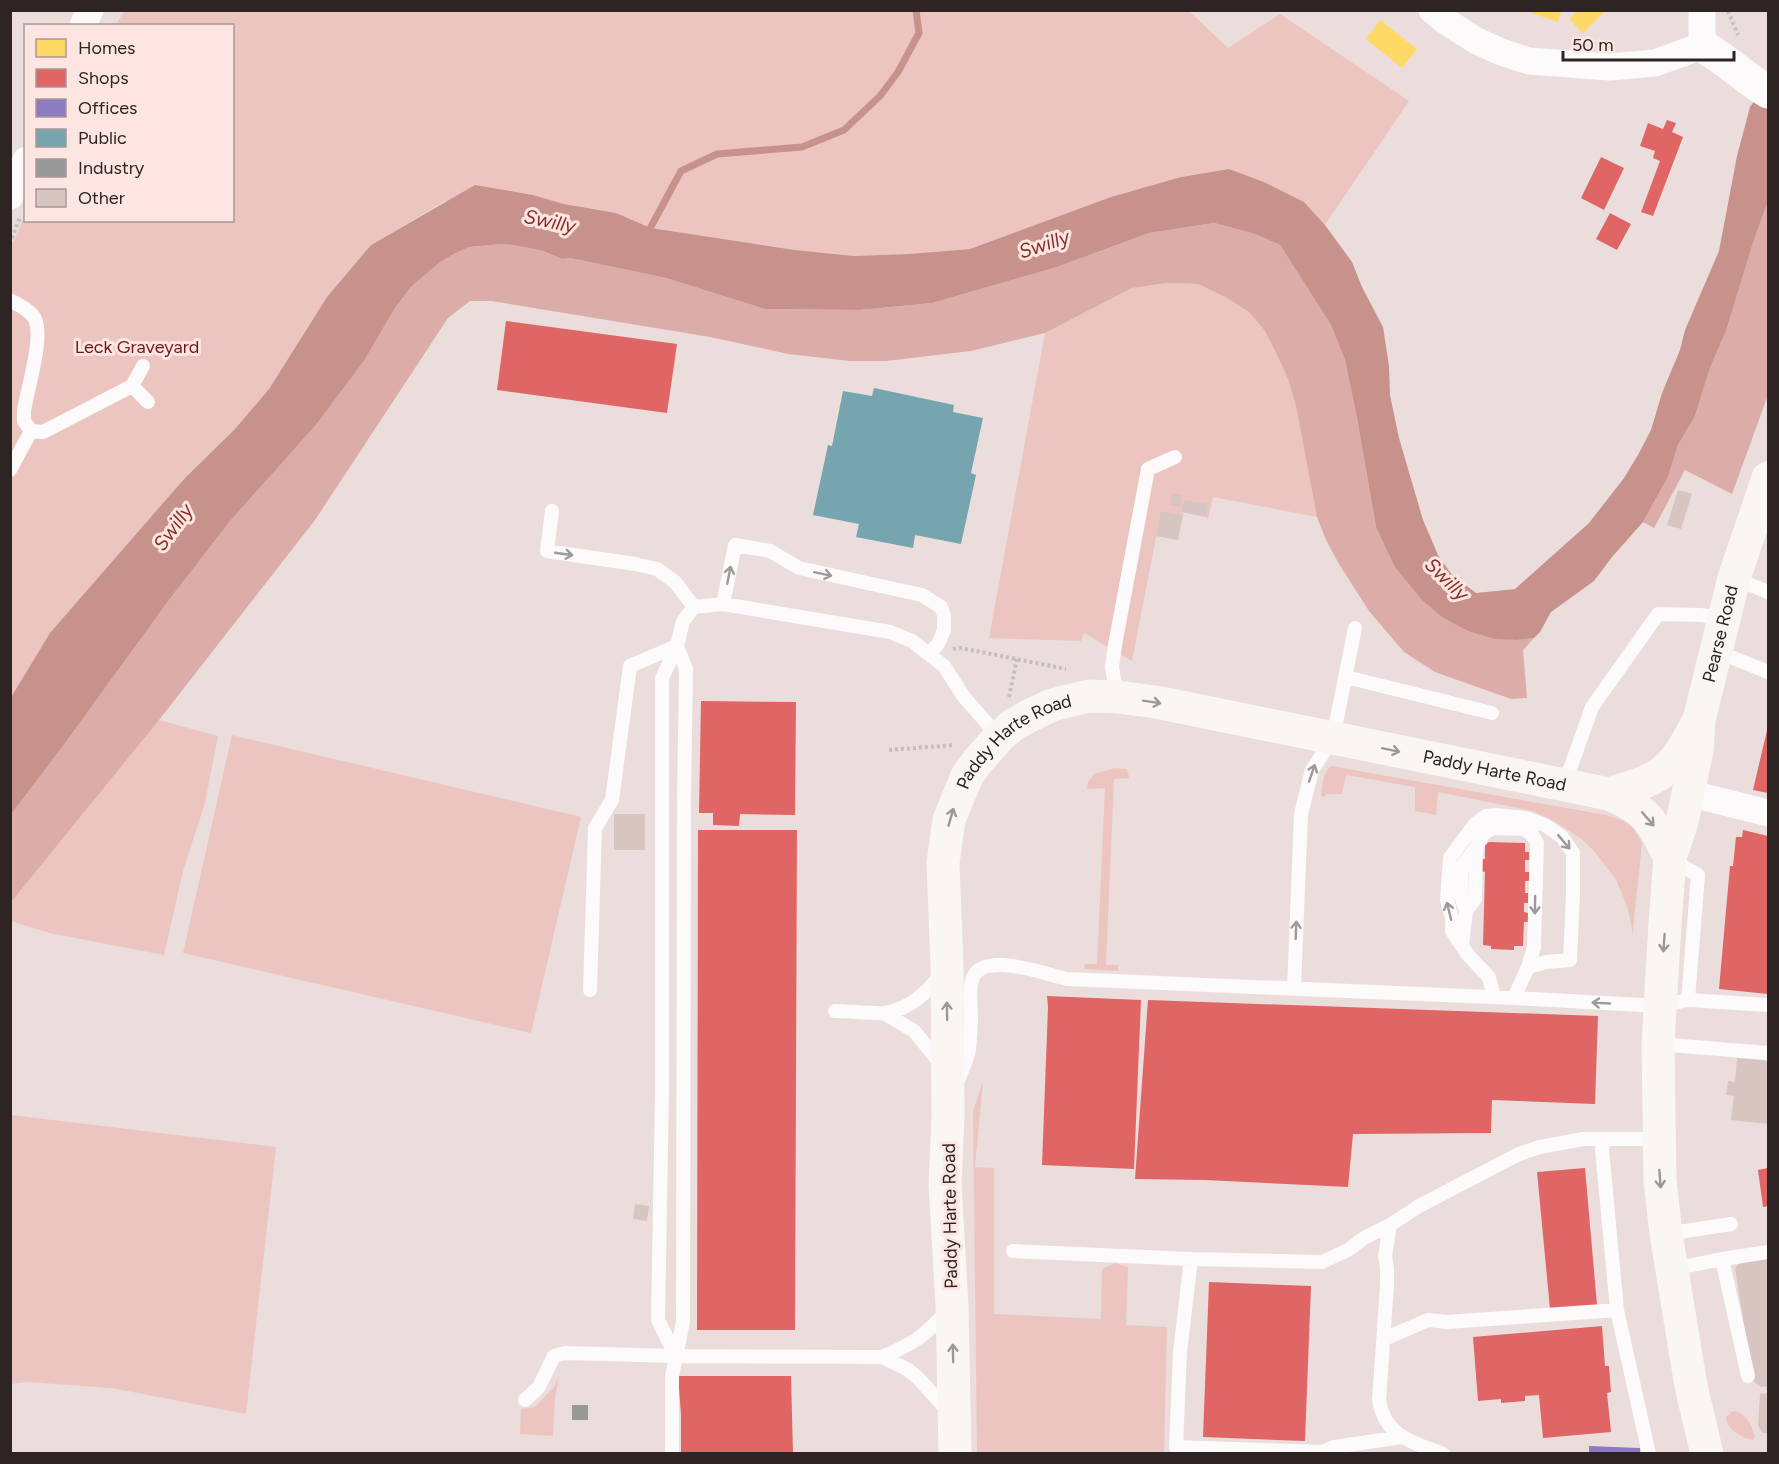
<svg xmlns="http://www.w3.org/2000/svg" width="1779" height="1464" viewBox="0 0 1779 1464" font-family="Figtree,sans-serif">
  <rect width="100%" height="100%" fill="#eadddb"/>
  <path fill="#edc5c0" d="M1188,10L1228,48L1280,14L1409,101L1325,225L1304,202L1264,182L1229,169L1181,177L1111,197L970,249L908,254L854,256L795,250L735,241L651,228L616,213L564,204L533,195L507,192L445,201L371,245L327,297L269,389L235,429L186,477L163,503L50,633L11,699L10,250L25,215L26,220H232V26L116,25L124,11Z
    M1167,283L1198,284L1227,298L1249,312L1265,331L1278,357L1288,379L1296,406L1317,517L1213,497L1208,519L1184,500L1181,512L1184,513L1183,515L1161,512L1132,661L1084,633L1081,641L989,638L1045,333L1132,288Z
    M159,720L218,736L205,803L183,871L164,955L49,933L11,921L10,902Z
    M232,735L581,817L531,1033L183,953Z
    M1331,766L1606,815L1624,821L1633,828L1642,843L1632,938V929L1627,906L1616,880L1595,852L1580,838L1559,824L1533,811L1438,792L1436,815L1415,811V787L1346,775L1342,794H1326L1325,797L1321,796C1322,786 1323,772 1331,766Z
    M1115,768L1126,769L1128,772L1129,778L1114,779L1106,965H1118V971L1084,969L1085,964H1097L1105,788L1087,789L1088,782L1094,774Z
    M983,1081L975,1167L994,1168V1314L1101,1319L1102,1269L1115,1263L1128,1267L1126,1325L1167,1327L1164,1453H977L973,1112Z
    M11,1115L276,1147L246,1414L112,1388L28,1382L11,1384Z
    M559,1375L555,1399L553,1436L520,1434L521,1409L535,1407L554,1387Z
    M1733,1411C1745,1412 1752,1425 1755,1436L1753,1440C1741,1438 1727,1429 1726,1417Z"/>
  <path fill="#dcada8" d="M1768,201V395L1732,494L1685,470L1654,528L1643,522L1668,477L1678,445L1695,416L1710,368L1726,331L1753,243Z
    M1214,223L1255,234L1280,245L1331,325L1345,360L1357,418L1376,527L1411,585L1422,600L1468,631L1517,640L1534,638L1523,650L1527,698L1511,699L1435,672L1404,652L1369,611L1339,564L1326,540L1317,517L1296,406L1288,379L1278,357L1265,331L1249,312L1227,298L1198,284L1167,283L1132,288L1045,333L971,351L886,361H850L788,354L710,337L492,301H470L448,318L315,520L159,720L11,902L10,814L63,746L169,600L231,520L316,425L364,361L395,308L411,287L439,263L454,254L469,247L502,244L514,245L543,251L562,259L570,258L666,278L765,309L860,310L932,303L1057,267L1149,233Z"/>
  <path fill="#c8928c" d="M1768,81V201L1753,243L1726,331L1710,368L1695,416L1678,445L1668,477L1643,522L1612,557L1594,581L1551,612L1540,632L1534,638L1517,640L1495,639L1468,631L1442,617L1422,600L1395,567L1376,527L1357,418L1345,360L1331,325L1280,245L1255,234L1214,223L1149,233L1057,267L932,303L860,310L765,309L666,278L570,258L562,259L543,251L514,245L502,244L469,247L454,254L439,263L411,287L395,308L364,361L316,425L231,520L169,600L63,746L11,814L10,699L50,633L163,503L186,477L235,429L269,389L327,297L371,245L475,185L533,195L564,204L616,213L651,228L795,250L854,256L908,254L970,249L1111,197L1181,177L1229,169L1264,182L1304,202L1325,225L1352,262L1362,287L1383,327L1389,366L1390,395L1399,438L1423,520L1438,555L1452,575L1476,593L1515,589L1589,523L1624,478L1638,455L1651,430L1662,393L1680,350L1685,330L1719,251L1737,156L1750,107Z"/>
  <path fill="#ffd966" d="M1523,10H1562L1558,22Z
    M1577,10H1606L1583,33L1569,19Z
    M1380,20L1417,49L1402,68L1366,39Z"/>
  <path fill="#e06666" d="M1667,120L1676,123L1672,132L1683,137L1653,216L1641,212L1660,161L1653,158L1655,151L1640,146L1648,123L1663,129Z
    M1601,157L1624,168L1604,210L1581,198Z
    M1610,213L1631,224L1617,250L1596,239Z
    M506,321L677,344L667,413L497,390Z
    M701,701L796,702L795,815L740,814L739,826L713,825V813H699Z
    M1768,726V793L1753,790Z
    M698,830H797L795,1330H697Z
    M1743,830L1768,836V994L1719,989L1730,866H1733L1736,837H1742Z
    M1489,842L1525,843V852H1529V860H1525V872H1529V881H1525V893H1528V903H1524V912L1528,913V922H1524L1523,946H1514V950L1491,949V946L1483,945L1485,872L1480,871V859H1485V845Z
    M1047,996L1141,1000L1134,1169L1042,1165L1048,1007Z
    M1148,1000L1598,1016L1595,1104L1492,1100L1491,1133L1353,1134L1348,1187L1205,1180L1135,1179Z
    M1585,1168L1597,1305L1550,1309L1537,1172Z
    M1768,1168V1206L1763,1207L1758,1170Z
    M1209,1282L1311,1286L1305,1441L1203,1437Z
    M1602,1326L1605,1366H1609L1611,1392L1607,1393L1611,1432L1543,1438L1539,1395L1525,1396V1401L1501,1403V1399L1478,1401L1473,1337Z
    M678,1376H791L793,1454H681V1414Z"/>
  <path fill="#8e7cc3" d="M1589,1446L1640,1448V1454H1589Z"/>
  <path fill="#76a5af" d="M874,388L954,405L953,412L983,418L971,473L976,475L961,544L915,535L913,548L856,537L859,524L813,515L828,445L832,446L843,391L872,396Z"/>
  <path fill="#999" d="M572,1405H588V1420H572Z"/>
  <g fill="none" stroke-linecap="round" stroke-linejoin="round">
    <path stroke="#c8928c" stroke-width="7" d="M646,236L681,171L717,154L802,147L844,130L880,96L898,72L919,33L916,10"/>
  </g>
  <path fill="#d8c4c1" d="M1678,490L1692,494L1681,529L1667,525Z
    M1173,493L1182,495L1180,506L1170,505Z
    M1184,500L1208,504L1206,517L1181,512Z
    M1161,511L1183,515L1178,540L1156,536Z
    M614,814H645V850H614Z
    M1737,1058L1768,1061V1124L1731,1120L1734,1096L1726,1095L1728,1081L1735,1082Z
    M635,1204L649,1206L647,1221L633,1219Z
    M1765,1258L1768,1260V1386L1761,1387L1753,1381L1735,1268L1741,1262Z
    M1768,1393V1433H1763L1758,1426L1760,1394Z"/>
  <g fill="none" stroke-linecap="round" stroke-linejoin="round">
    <path stroke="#c4bfbe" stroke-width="4" stroke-dasharray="3 3" stroke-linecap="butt" d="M1728,11L1738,35
      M10,244L20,217
      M953,649L961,648L1066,669
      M1009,697L1017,659
      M889,750L955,745"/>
    <path stroke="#fcfafa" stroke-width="14" d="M10,300C19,305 28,309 34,317C45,335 27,389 24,411V421L31,431L10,470
      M132,386L143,366
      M31,431L43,432L132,386L148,402
      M552,511L547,551L635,564L657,569L675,582L694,607
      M1734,578L1768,592
      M723,604L735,545L770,551L799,568L922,595L941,607L944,615V630L938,644L929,654
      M1716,651L1768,672
      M1346,677L1492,713
      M1117,697L1112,667L1115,645L1148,469L1175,457
      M1564,786L1592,707L1658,614L1700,615L1724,618
      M1466,911L1475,899L1476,848L1483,834L1493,828L1523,829L1532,834L1537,843L1534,947L1528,967L1514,998
      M1462,946L1466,911L1461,896V870L1465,862L1476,848
      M1294,988L1301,814L1312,770L1333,738L1355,628
      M590,990L595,828L612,800L630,666L677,646
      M1494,997L1489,977L1468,955L1452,931V918L1447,900L1450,858L1475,824L1486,816L1496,815L1526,818L1545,825L1562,837L1573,853V894L1570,960L1546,962L1528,967
      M1688,1000L1768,1005
      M835,1011C851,1011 868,1014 884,1013C908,1010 928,992 942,973
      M884,1013L914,1031L942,1065
      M1658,1044L1768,1053
      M958,1080C962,1071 967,1060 969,1050C970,1039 971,1027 971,1017C970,989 964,963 1003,965C1025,966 1047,974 1067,979L1514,998L1660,1006L1688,1000L1698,875L1671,859
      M1604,1140L1602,1149L1617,1310L1649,1454
      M1390,1225L1385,1256L1387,1268V1285L1379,1400C1385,1437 1413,1442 1443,1454
      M1666,1234L1731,1224
      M1013,1251L1191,1259L1322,1262L1348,1250L1364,1238L1390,1225L1419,1206L1519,1154L1540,1147L1583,1139H1659
      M1191,1259L1180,1352L1176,1447L1322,1452L1334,1447L1402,1437
      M1722,1259L1748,1376
      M1672,1269L1722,1259L1768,1252
      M1384,1339L1428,1320L1447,1322L1617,1310
      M676,1356L658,1320L662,1092V678L677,646
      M882,1357C913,1344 925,1336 948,1310
      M525,1400L539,1387L554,1356L565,1353L676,1356L882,1357L907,1369L918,1378L948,1411
      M672,1454V1376L683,1322L684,799L686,669L677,646L683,621L694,607L723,604L890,632L912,641L944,666L964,697L999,737"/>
    <path stroke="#fcfafa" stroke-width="27" d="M1432,10L1444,20L1475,40L1501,52L1529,61L1610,67L1655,63L1702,46V10
      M83,26L90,10
      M10,196L26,160
      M1688,793L1768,813"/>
    <path stroke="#fcfafa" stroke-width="33" d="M1702,46C1726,59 1745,78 1768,92"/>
    <g stroke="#f9f6f4" stroke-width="33">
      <path d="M1609,794C1648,810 1653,822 1670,858"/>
      <path id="s1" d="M955,1454L952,1306L945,1184L948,1117L947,966L943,863L949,820L967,776L977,762L999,737L1013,725L1029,716L1052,705L1089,696L1117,697L1156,702L1609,794C1628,787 1650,783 1665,770C1680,758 1689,737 1699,720"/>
      <path id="s2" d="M1707,1454L1691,1386L1666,1234L1660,1180L1658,1044L1665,923L1670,858L1682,822L1697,751L1699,720L1734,578L1768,478"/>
    </g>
  </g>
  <defs><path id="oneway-shaft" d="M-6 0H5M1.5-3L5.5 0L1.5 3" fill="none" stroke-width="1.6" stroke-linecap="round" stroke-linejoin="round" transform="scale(1.5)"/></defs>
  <g stroke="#9f9a99">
    <use href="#oneway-shaft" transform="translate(564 554) rotate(8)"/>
    <use href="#oneway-shaft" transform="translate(823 574) rotate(12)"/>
    <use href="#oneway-shaft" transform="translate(729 575) rotate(-79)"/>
    <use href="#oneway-shaft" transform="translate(1312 773) rotate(-71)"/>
    <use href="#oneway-shaft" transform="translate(1564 842) rotate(50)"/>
    <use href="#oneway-shaft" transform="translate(1535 905) rotate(91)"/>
    <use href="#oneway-shaft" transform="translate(1449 911) rotate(-104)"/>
    <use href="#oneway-shaft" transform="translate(1296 930) rotate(-88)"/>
    <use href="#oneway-shaft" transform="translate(1601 1003) rotate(-177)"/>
  </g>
  <g stroke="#9d9896">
    <use href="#oneway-shaft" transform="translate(1152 702) rotate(9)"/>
    <use href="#oneway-shaft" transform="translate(1391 750) rotate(12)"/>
    <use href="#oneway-shaft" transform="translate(951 817) rotate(-74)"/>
    <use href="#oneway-shaft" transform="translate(1648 819) rotate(49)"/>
    <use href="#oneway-shaft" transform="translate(1664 943) rotate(94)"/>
    <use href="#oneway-shaft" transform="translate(947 1011) rotate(-91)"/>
    <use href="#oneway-shaft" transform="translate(1660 1179) rotate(86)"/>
    <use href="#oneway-shaft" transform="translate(953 1353) rotate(-91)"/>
  </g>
  <g text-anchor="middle" stroke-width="6" stroke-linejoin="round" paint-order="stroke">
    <g font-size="18" fill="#701816" stroke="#fde6e2">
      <text x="137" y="353">Leck Graveyard</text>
    </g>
    <g font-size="18" fill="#2d2423" stroke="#fde6e2">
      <text dy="6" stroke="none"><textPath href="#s2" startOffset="831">Pearse Road</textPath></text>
      <text dy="6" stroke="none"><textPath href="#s1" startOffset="742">Paddy Harte Road</textPath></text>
      <text dy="6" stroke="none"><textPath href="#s1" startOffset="1246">Paddy Harte Road</textPath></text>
      <text transform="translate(950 1216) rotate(-91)" y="6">Paddy Harte Road</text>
    </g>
    <g font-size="20" font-style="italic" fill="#872f29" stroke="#fde6e2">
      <text transform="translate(550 221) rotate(12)" y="7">Swilly</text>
      <text transform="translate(1044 244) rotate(-18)" y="7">Swilly</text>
      <text transform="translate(173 527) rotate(-54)" y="7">Swilly</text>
      <text transform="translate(1447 579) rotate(44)" y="7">Swilly</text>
    </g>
  </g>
  <rect width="1779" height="1464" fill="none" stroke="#2d2423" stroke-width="24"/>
  <rect x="24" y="24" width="210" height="198" fill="#fde6e2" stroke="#aa9896" stroke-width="1.5"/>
  <rect x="36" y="39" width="30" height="18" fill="#ffd966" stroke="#aa9896" stroke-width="1.5"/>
  <text x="78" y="54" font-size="18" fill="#2d2423">Homes</text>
  <rect x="36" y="69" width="30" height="18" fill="#e06666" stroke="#aa9896" stroke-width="1.5"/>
  <text x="78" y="84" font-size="18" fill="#2d2423">Shops</text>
  <rect x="36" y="99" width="30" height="18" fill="#8e7cc3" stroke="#aa9896" stroke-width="1.5"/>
  <text x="78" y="114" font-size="18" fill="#2d2423">Offices</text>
  <rect x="36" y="129" width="30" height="18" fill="#76a5af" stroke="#aa9896" stroke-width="1.5"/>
  <text x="78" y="144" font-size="18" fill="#2d2423">Public</text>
  <rect x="36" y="159" width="30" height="18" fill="#999999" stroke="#aa9896" stroke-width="1.5"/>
  <text x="78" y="174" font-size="18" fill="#2d2423">Industry</text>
  <rect x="36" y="189" width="30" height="18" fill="#d8c4c1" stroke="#aa9896" stroke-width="1.5"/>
  <text x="78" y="204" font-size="18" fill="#2d2423">Other</text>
  <path d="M1563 51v9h171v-9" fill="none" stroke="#2d2423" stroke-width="3"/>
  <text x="1572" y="51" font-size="18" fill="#2d2423" stroke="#fde6e2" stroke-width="4.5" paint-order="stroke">50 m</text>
</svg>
